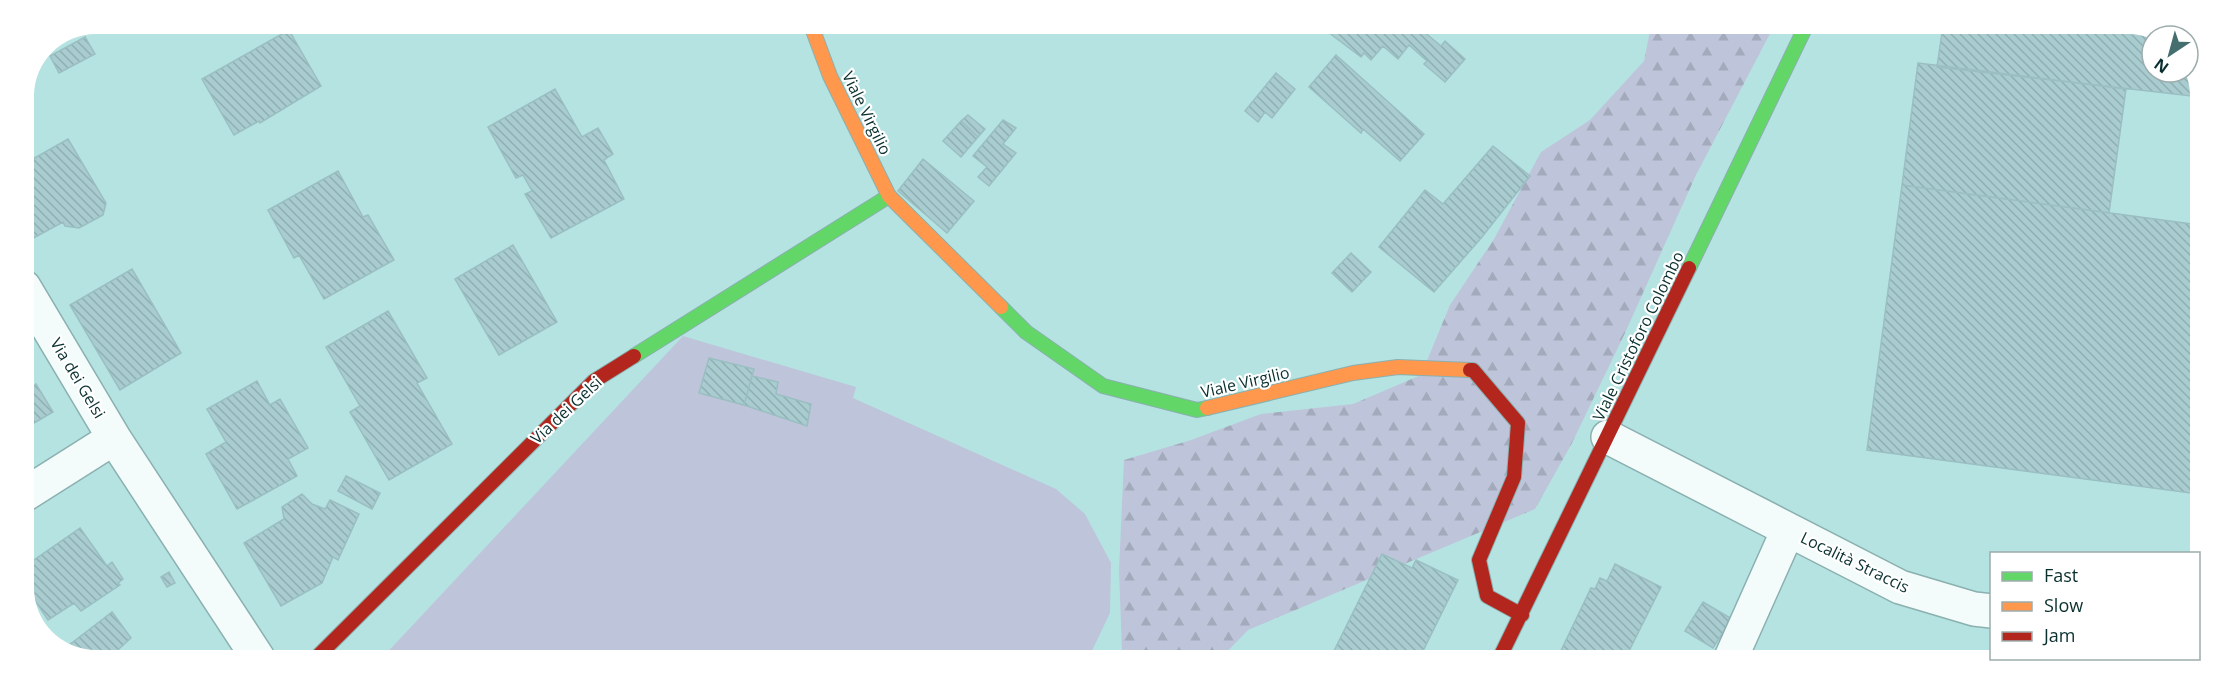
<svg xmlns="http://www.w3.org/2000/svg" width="2224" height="684" viewBox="0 0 2224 684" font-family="'Open Sans',sans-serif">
  <defs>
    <pattern id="forest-firs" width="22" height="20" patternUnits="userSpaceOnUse" patternTransform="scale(1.5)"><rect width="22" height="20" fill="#bec5da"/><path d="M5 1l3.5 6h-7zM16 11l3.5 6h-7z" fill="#a2aabb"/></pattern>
    <pattern id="building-back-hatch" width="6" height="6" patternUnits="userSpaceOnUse" patternTransform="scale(1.5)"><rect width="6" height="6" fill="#a8cccf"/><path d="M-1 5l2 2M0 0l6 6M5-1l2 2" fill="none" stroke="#8fb0b2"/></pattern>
  </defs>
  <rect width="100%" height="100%" fill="#b4e3e2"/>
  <path fill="#bec5da" d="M683,336L856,387L853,398L1056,489L1085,514L1111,563L1110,613L1088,659L382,658Z"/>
  <path fill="url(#forest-firs)" d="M1651,26H1774L1696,175L1625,333L1571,445L1535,509L1248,630L1220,659H1125L1122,653L1119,570L1124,460L1191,440L1261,414L1353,404L1421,375L1450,305L1494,239L1541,152L1590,120L1644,61Z"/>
  <path fill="url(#building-back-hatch)" stroke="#9abec2" stroke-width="1.5" d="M1334,26H1417L1441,46L1445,41L1465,59L1445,82L1424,64L1427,61L1409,45L1398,59L1383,46L1371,60L1364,53L1361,57L1328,32Z
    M1943,26H2053L2155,36H2152V72H2188V62L2200,91V97L1937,67Z
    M289,30L321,86L260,123L259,121L234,135L202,79Z
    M85,37L95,54L59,73L50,56Z
    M1336,55L1424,134L1400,161L1363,129L1361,133L1309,87Z
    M1918,63L2126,89L2109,213L1902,185Z
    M1276,73L1295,89L1272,118L1265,112L1258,122L1245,111Z
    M555,89L582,137L598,128L613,154L604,160L624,199L551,238L525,194L532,191L523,175L516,178L488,127Z
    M968,115L985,129L978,137L961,121Z
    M1003,120L1016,128L1003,144L1016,153L989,186L978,177L987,167L973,156Z
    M961,121L978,137L961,157L943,141Z
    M68,139L106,203L103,215L79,228L65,226L63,222L28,241L24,234V164Z
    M1493,146L1530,176L1482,237L1434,292L1379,247L1425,190L1443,204Z
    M923,159L974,201L947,233L898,191Z
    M338,171L363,217L368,215L394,260L324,299L299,255L294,258L268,210Z
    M1902,185L2199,225L2198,494L1867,450Z
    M513,245L557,322L499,355L455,279Z
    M1351,253L1371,272L1352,292L1332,273Z
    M132,269L181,353L120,390L70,305Z
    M388,311L427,378L417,383L452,444L389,480L350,412L360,406L326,347Z
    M709,358L754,369L744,405L699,393Z
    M24,370L34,386L36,384L53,412L24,429Z
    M752,376L778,382L776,394L811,404L807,426L744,405Z
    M257,381L270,405L280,399L308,448L288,459L297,476L237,509L206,454L226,442L207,409Z
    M346,476L380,493L372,509L338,491Z
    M302,494L312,504L325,509L330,500L359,514L338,560L333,557L322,583L281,606L244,543L284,519L282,507Z
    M80,528L107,566L112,562L123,579L118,583L120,585L81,611L74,603L48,620L24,584V567Z
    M1382,554L1412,568L1416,560L1458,580L1419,659H1330Z
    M1615,564L1661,587L1625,659H1557L1591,588L1595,589L1600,578L1607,581Z
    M169,572L175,583L167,587L161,577Z
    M1703,602L1732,619L1713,648L1685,631Z
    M112,612L131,638L110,657H77L64,649Z"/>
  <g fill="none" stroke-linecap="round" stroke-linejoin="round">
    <defs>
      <path id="street" d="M24,287L114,438L258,658
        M1608,437L1900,587L1974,609L1992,611
        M24,495L114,438
        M1730,660L1788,530"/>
      <path id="fast" d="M1689,268L1806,26
        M1001,307L1026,332L1103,386L1197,410L1207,408
        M634,356L889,196"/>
      <path id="slow" d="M811,25L830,76L889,196L1001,307
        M1207,408L1353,373L1398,367L1470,370"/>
      <path id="jam" d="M1470,370H1473L1518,423L1514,477L1479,560L1487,596L1522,615
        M316,658L594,381L634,356
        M1499,659L1689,268"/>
    </defs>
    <use href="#street" stroke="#8ab0af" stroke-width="36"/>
    <use href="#fast" stroke="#8ab0af" stroke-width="16"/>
    <use href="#slow" stroke="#8ab0af" stroke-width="16"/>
    <use href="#jam" stroke="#8ab0af" stroke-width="16"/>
    <use href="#street" stroke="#f4fbfb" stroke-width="33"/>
    <use href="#fast" stroke="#63d668" stroke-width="14"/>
    <use href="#slow" stroke="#ff974d" stroke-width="14"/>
    <use href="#jam" stroke="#b3261e" stroke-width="14"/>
  </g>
  <g text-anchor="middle" stroke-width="4.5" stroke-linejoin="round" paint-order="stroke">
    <g font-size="16" fill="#09302f" stroke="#fff">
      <text transform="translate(867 113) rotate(64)" y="6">Viale Virgilio</text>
      <text transform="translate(1638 336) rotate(-64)" y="6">Viale Cristoforo Colombo</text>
      <text transform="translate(78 378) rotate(59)" y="6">Via dei Gelsi</text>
      <text transform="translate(1245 382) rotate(-13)" y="6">Viale Virgilio</text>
      <text transform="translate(566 410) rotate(-43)" y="6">Via dei Gelsi</text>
      <text transform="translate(1855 562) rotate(26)" y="6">Località Straccis</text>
    </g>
  </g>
  <path d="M0 0H2224V684H0ZM96 34H2128A62 62 0 0 1 2190 96V588A62 62 0 0 1 2128 650H96A62 62 0 0 1 34 588V96A62 62 0 0 1 96 34Z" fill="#fff" fill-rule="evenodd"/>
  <rect x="1990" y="552" width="210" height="108" fill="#ffffff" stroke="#9dacac" stroke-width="1.5"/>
  <rect x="2002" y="572" width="30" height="9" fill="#63d668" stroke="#9dacac" stroke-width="1.5"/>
  <text x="2044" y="582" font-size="18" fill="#09302f">Fast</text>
  <rect x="2002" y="602" width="30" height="9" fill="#ff974d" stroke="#9dacac" stroke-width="1.5"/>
  <text x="2044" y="612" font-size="18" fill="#09302f">Slow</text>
  <rect x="2002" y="632" width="30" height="9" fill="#b3261e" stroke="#9dacac" stroke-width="1.5"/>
  <text x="2044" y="642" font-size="18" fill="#09302f">Jam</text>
  <g transform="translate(2170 54) rotate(216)"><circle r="28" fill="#ffffff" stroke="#9dacac" stroke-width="1.5"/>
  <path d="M0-4.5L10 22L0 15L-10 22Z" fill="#456f6e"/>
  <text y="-9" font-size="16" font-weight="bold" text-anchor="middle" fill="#09302f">N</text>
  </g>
</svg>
